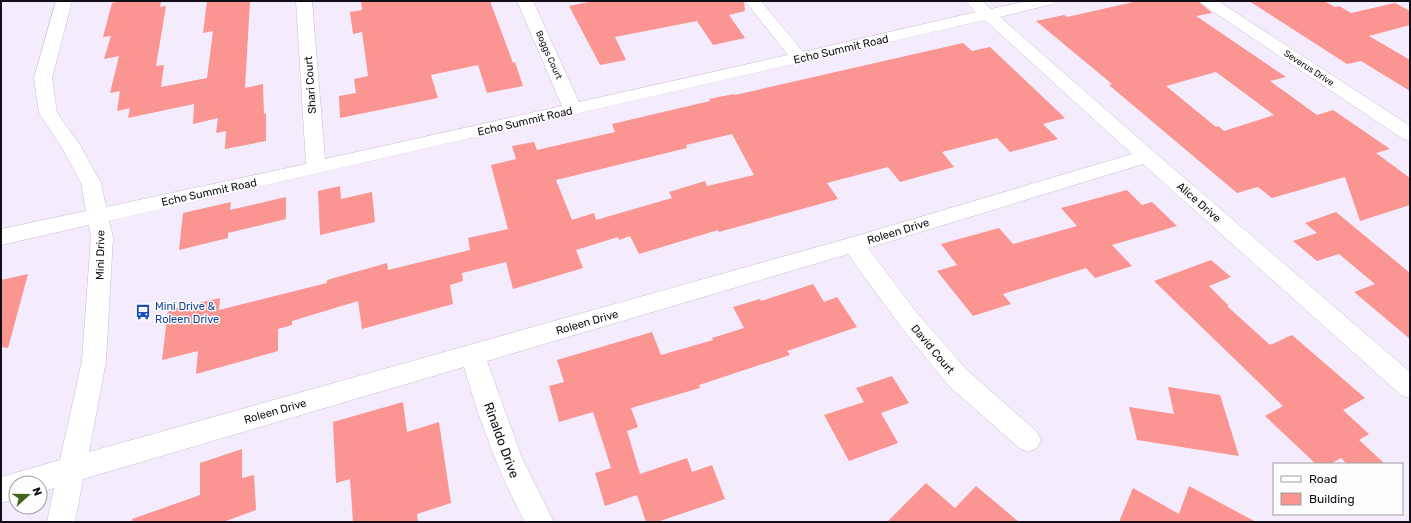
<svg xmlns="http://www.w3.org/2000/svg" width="1411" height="523" viewBox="0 0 1411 523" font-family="Rubik,sans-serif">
  <rect width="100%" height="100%" fill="#f4ebfc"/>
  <path fill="#fa9591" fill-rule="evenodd" d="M122,1H161L160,7L166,6L156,66L164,65L161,87L207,78L213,31L203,33L207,1H250L245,88L263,84L264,114L266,113V141L225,149L226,131L216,133L218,118L193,124L194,104L128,118L130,108L117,111L120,91L110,93L119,56L104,59L111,36L103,37L112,3Z
    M361,1H490L513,63L515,62L523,86L487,93L478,65L431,75L438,98L340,118L339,96L356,93L354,79L368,76L362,32L353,34L350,12L362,10Z
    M594,1H744L745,11L729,15L745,38L713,45L697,21L615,37L626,60L600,65L569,6Z
    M1138,1H1198L1212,13L1196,16L1286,77L1270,81L1317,115L1333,110L1390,149L1376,153L1410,178V205L1360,221L1345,177L1272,198L1258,187L1237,193L1109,85L1112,84L1036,21L1064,15L1067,17ZM1216,72L1274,115L1224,131L1218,126L1216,127L1166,86Z
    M1249,1H1324L1335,7L1339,6L1351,13L1395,3L1410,11V25L1369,36L1410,60V91L1361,61L1347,64Z
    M963,43L972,51L990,47L1065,118L1043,124L1058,139L1010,152L997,138L942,152L954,167L900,182L888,167L827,183L838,199L719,232L718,230L639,254L630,236L619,240L618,237L576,250L583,268L513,289L506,262L462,273L463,281L450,285L453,304L362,329L358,301L292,321V325L278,329V351L196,374L198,351L162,360L168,310L220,298L219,310L327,283V280L387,263L388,270L470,250L468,238L508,229L491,165L516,159L512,146L534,142L537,150L615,132L612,124L710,101L709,99L734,94L735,95ZM732,134L754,175L707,186L705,181L669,192L672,198L596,220L594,213L572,220L556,180L687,148L686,145Z
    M340,186L341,199L372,192L375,222L320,235L318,191Z
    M1127,190L1142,205L1152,202L1177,226L1112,245L1132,266L1095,278L1086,268L1003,294L1011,304L973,316L937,271L957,265L941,244L999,228L1013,244L1077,226L1061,208Z
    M286,197V219L228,233V238L179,250L183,213L231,202L230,210Z
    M1336,212L1410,273V339L1354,292L1375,284L1339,254L1317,261L1293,241L1317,233L1305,223Z
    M1211,260L1231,277L1209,286L1229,306H1227L1270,345L1292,335L1365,398L1343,410L1369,434L1359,440L1385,464H1347L1341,458L1330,464H1316L1265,416L1283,406L1154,281Z
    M28,274L8,348L1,347V280Z
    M813,284L824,302L837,297L857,327L787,351L790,355L699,385L700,388L631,408L638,427L627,431L640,474L687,458L692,472L712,465L725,499L657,522H646L637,495L605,506L595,473L611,468L593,412L559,422L549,386L564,382L557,360L652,332L661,355L713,340L712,338L744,328L733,307L760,299L761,301Z
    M892,376L909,403L881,413L898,443L849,461L824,415L864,402L856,388Z
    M1168,387L1220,395L1239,456L1137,440L1129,407L1174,414Z
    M403,402L407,432L439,422L451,503L417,514L418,522H353L350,479L336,483L333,422Z
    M242,449V478L254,475L256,510L223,522H133L132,519L200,495V463Z
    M926,483L955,508L976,486L1019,522H887Z
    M1189,486L1256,522H1119L1133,488L1179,514Z"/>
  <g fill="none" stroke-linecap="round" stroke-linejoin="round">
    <defs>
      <path id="minor" d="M56,1H72L52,78L57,113L80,145L101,183L106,207L306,164L296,1H312L325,159L562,106L517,1H533L579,102L788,55L745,1H761L803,52L976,12L965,1H982L991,9L1027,1H1056L1053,4L1000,17L1153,151L1410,372V398L1401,395L1143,164L868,248L917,313L967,370L1037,432L1041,440L1037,448L1028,452L1019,448L949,386L901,327L848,254L487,361L522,458L554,522H525C498,473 480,421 464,367L83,479L75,522H47L54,488L40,492V483H16V499L1,503V477L60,460L82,361L91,237L89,225L1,245V229L86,211L81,183L61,146L39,113L34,78ZM985,20L1132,154L853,237L89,452L106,361L113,237L109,221Z
        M1199,1H1218L1410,126V141L1403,139L1202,4Z"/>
    </defs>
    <use href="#minor" stroke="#c9bcd6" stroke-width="1"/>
    <use href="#minor" fill="#fff" fill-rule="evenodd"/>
  </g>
  <defs>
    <symbol id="bus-bare" viewBox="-9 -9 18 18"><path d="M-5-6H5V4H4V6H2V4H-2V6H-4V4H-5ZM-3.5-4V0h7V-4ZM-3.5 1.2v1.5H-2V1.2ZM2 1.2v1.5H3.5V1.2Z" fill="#1a4fb4" stroke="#fcfdfc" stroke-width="2.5" paint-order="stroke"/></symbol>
  </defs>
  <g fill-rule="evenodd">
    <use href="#bus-bare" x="132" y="301" width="22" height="22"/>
  </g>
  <g text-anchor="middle" stroke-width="3" stroke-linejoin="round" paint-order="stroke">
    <g font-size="9" fill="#120e17" stroke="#fcfdfc">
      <text transform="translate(549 55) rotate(66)" y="3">Boggs Court</text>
      <text transform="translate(1309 68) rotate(33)" y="3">Severus Drive</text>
    </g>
    <g font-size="11" fill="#120e17" stroke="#fcfdfc">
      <text transform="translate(841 49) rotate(-13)" y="4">Echo Summit Road</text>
      <text transform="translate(310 85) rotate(-94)" y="4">Shari Court</text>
      <text transform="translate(525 121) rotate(-13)" y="4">Echo Summit Road</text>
      <text transform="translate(209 192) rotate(-12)" y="4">Echo Summit Road</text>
      <text transform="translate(1199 202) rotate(41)" y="4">Alice Drive</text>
      <text transform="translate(898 231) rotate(-17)" y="4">Roleen Drive</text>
      <text transform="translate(100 255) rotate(-89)" y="4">Mini Drive</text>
      <text transform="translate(587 322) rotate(-16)" y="4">Roleen Drive</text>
      <text transform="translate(933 349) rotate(50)" y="4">David Court</text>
      <text transform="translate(275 411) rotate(-16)" y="4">Roleen Drive</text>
    </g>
    <g font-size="11" fill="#164399" stroke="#fcfdfc" text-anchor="start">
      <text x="155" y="310">Mini Drive &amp;<tspan x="155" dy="13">Roleen Drive</tspan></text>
    </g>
    <g font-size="13" fill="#120e17" stroke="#fcfdfc">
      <text transform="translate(502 440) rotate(70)" y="5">Rinaldo Drive</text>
    </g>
  </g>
  <rect width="1411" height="523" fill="none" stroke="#120e17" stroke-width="4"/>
  <rect x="1273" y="463" width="130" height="52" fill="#fcfdfc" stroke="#9e9da0"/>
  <rect x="1281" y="476" width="20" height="6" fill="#ffffff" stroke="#9e9da0"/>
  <text x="1309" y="483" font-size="12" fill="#120e17">Road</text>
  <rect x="1281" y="493" width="20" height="12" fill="#fa9591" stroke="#9e9da0"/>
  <text x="1309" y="503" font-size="12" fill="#120e17">Building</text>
  <g transform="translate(28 495) rotate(69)"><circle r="19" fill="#fcfdfc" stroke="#9e9da0"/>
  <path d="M0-3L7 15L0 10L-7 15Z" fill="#406219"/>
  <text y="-6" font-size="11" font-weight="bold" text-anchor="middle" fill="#120e17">N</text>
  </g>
</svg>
